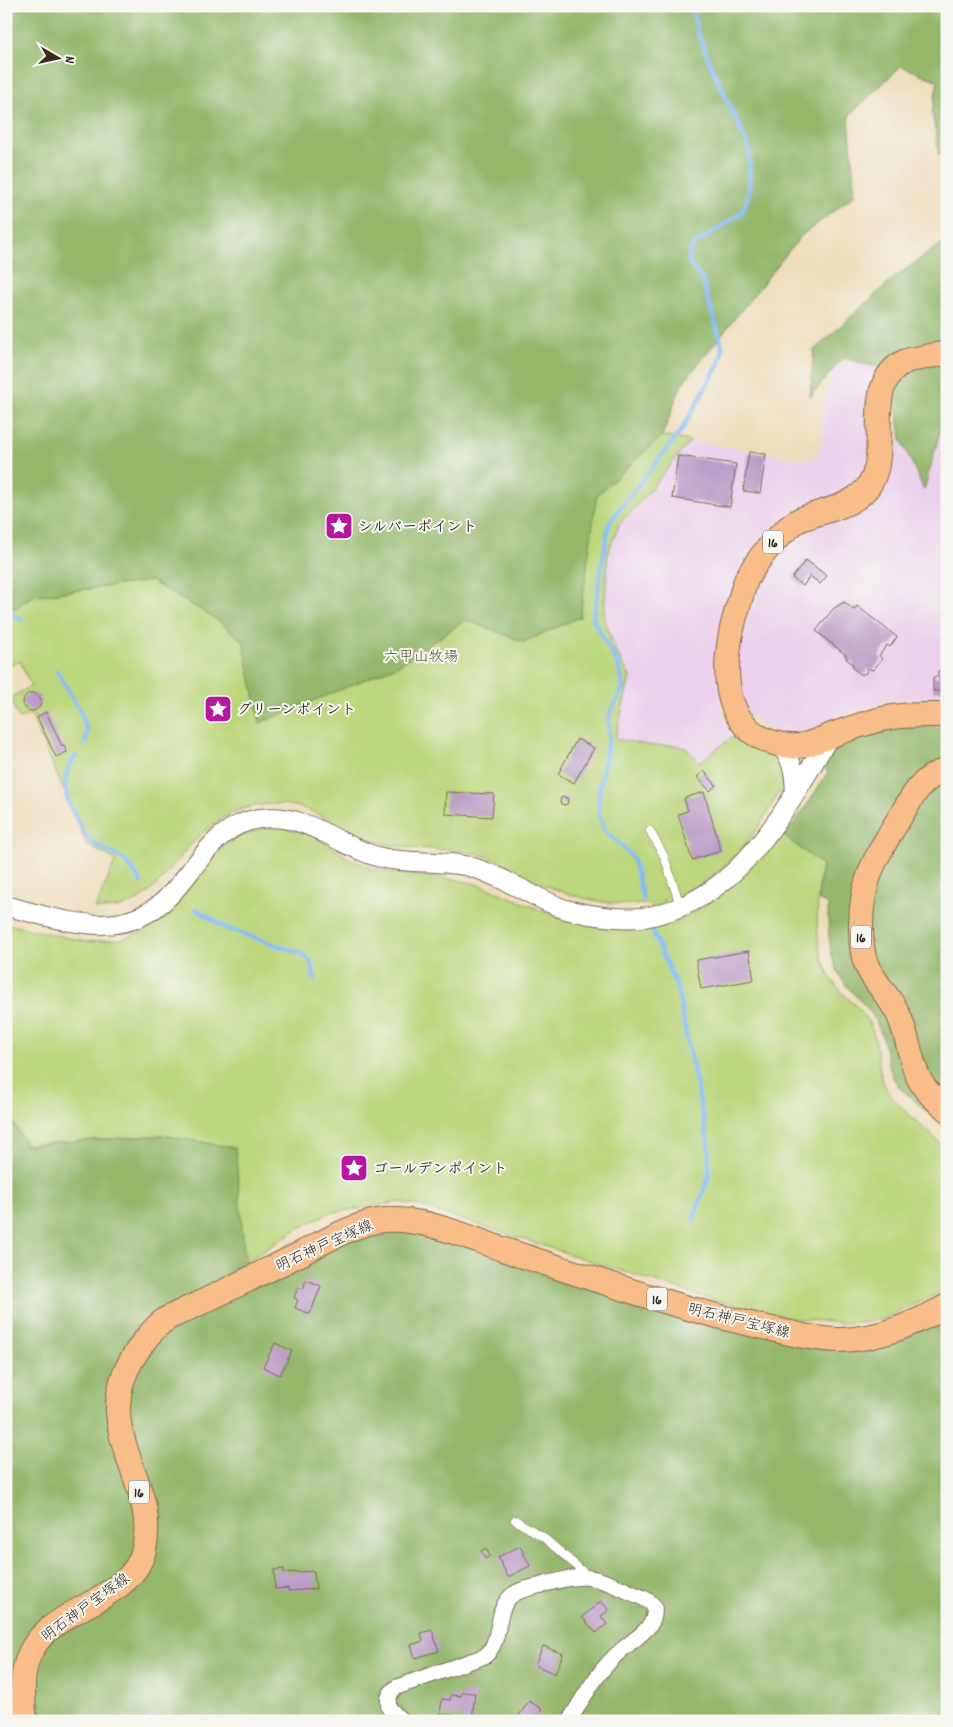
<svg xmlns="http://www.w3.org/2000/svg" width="953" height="1727" viewBox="0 0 953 1727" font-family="Dekko,'Klee One',sans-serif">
  <rect width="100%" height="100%" fill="#f6f6f2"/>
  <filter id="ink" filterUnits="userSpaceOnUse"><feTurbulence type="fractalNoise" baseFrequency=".02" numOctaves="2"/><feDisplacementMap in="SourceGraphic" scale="10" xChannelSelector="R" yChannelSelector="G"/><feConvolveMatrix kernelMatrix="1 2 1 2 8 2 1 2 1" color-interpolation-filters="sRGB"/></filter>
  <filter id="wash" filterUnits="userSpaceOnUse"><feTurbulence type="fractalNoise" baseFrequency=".0096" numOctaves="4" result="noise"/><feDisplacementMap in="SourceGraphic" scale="20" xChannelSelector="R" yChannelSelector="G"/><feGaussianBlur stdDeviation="1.12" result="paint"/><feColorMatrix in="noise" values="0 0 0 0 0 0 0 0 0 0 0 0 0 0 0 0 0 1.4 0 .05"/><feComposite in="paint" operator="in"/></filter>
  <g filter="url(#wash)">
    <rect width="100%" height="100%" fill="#edb"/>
    <path fill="#ebd1eb" d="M861,361L880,366L873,392L871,448L859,485L762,543L721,708L732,737L700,762L686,748L676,745L653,746L615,739L630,677L615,650L604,616L608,552L620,523L641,501L690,441L808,460L816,455L822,446L823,407L831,378L838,366L847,362Z
      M947,407V703L894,700L838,716L819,727L803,733H790L777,731L762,725L746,712L736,681L735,660L749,608L759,583L773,560L799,533L816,525L857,512L876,498L885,481L889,469L890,458L901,439L924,489Z"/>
    <path fill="#bbd67c" stroke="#7b804d" d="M662,436L690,441L641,501L620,523L608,552L604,616L615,650L630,677L615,739L653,746L676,745L686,748L700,762L732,737L745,745L777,760C787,769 786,783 784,795L779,791C761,829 732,865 696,887C686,893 674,896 663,900L669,922C720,906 747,871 780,832L822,865C816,903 811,955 837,987C849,1001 863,1010 871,1027C879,1045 877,1064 883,1082C889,1100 926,1129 940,1143L947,1146V1289L883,1319L869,1322L840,1323L790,1318L700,1296L423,1207L399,1202L329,1213L297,1229L245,1263L234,1148L162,1135L26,1145L6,1109V924L87,942L122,939L139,933L171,911L225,844L244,834L264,828L280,827L311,834L350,859L369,867L387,872L457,880L481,885L550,914L568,919L624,927H644L657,925L650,904C606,907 567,896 527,877C513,871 500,860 486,856C447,844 406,854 367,838C337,826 310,804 276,804C226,804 201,831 171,868C160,881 149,896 132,903C121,909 108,909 95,909L116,860L87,845L31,714L19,719L10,698L31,686L20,661L6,668V604L14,609L32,596L151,581L218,620Z"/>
    <path fill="#94b76c" stroke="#687045" d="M6,6H947V149L939,155L932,112L938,81L901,66L849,116L855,195L801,236L682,384L662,436L597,495L580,617L524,642L466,620L397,666L260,723L243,641L217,620L151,581L32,596L14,609L6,604Z
      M947,239V407L924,490L901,439L892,371L843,358L810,397L814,350L894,278Z
      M932,726H947V1130L898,1086C885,1067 887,1042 876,1021C869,1007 856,998 847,986C828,963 828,934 828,905L818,899L822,865L784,836L805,808L828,772L824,768C827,762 830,753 835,748C852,728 907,727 932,726Z
      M6,1109L26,1145L162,1135L235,1148L247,1283L369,1230L420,1231L808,1346L947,1316V1721H6Z"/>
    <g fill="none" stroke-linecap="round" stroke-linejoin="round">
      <path stroke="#86bbf5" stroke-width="4.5" d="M6,609L22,620
        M57,671L80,711L87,729L85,744
        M76,756C57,779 66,804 81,826C83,830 86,836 89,839C99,850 118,853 125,861C131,867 136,875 141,882
        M643,899L633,859L621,845L606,832L599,816V791L609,736V715L620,695L623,686L619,666L593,619L609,523L681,431L719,364L722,354V345L702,279L693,269L689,263L690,250L695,244L741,213L746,202L749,191L750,159L747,143L710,63L698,33L694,17L695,6
        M196,909L226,928L300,953L310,961L315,979
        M650,925L677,988L709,1148V1176L693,1220"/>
    </g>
    <g id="blocks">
      <path fill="#bc9cc7" d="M749,452L766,454L760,493L743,491Z
        M678,456L736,464L730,507L672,498Z
        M806,560L827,576L820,584L810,576L803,586L792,578Z
        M844,602L854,610L857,606L897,637L890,647L887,645L879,656L882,659L873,670L866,668L867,672L864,674H860L852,667L854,665L846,659L847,656L816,631L833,609Z
        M947,670V691H933V677H938V671Z
        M23 702a9 9 0 1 1 18 0a9 9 0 1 1-18 0Z
        M46,712L62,746L64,745L67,752L56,757L37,717Z
        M577,739L594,748L574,783L558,774Z
        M704,771L716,785L710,791L697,777Z
        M446,792L494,794L492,817L445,814Z
        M704,792L721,851L692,860L678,814L688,811L684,798Z
        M560 801a4 4 0 1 1 8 0a4 4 0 1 1-8 0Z
        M749,951L754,980L701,989L696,960Z
        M306,1280L321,1286L310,1314L295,1308L298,1300L294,1298L298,1287L303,1289Z
        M275,1343L292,1351L280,1375L263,1367Z
        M520,1546L530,1566L508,1577L498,1557Z
        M486,1548L490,1556L485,1559L481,1551Z
        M284,1569V1573L314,1571L316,1589L288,1591V1588L275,1589L274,1570Z
        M601,1601L609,1610L601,1616L607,1624L596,1633L582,1617Z
        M432,1630L439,1651L415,1658L411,1645L423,1641L421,1633Z
        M543,1646L563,1654L555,1674L535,1665Z
        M462,1692L475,1693L472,1721H463L464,1716L440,1714L442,1699L450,1700L451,1695L461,1696Z
        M529,1701L542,1709L534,1721H523L518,1717Z
        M157,1714L158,1719L145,1721L144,1718Z"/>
    </g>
  </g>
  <g filter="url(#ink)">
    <use href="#blocks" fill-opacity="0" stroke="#7a6955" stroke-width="1"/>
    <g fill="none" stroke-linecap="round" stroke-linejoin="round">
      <defs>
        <path id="service" d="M650,831L664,856L680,905
          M515,1520L543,1537L587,1575"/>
        <path id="minor" d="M402,1721L389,1708C387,1699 389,1692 397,1687L485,1656C503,1640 494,1613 510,1597C517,1590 529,1588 538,1586C580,1575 587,1572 627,1591C637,1595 647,1598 654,1606C655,1612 654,1619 650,1625C640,1638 624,1646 613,1658C595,1676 582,1700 569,1721"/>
        <path id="tertiary" d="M780,744C792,759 796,774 795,793
          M6,906C40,914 76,927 111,924C192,917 191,824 265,818C308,814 340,847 379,857C409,865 441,859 471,867C497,874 521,890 546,901C553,904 561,909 568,910C593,916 621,920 646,917C654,916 662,913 669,911C747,887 790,801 830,735"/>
        <path id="primary" d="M947,354C938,354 929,356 921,358C916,359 910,359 906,361C860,383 891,447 871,482C859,504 831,509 810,516C804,518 797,520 793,524C774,539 759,557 747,578C744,585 742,593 740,600C727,639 715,701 751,731C764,742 788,749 804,745C813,743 821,739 829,736C848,729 867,722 887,718C906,714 927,715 947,715
          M947,770C922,776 912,797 900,817C876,856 860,882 861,929C861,942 862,955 867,966C876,986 894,1000 901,1021C916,1062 908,1080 947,1109
          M25,1721C23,1699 20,1674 30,1653C51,1606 133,1602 144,1549C160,1481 87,1429 134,1356C143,1342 152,1329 166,1319C211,1298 256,1276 300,1254C323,1242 360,1221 385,1220C426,1218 467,1237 505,1250C589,1277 673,1307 759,1326C786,1332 814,1340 841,1340C880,1339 913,1324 947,1306"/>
      </defs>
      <use href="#service" stroke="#7a6955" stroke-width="9"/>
      <use href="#minor" stroke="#7a6955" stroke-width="17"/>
      <use href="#tertiary" stroke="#7a6955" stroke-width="21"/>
      <use href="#primary" stroke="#7a6955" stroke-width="26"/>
      <use href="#service" stroke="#fff" stroke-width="8"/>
      <use href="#minor" stroke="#fff" stroke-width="15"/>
      <use href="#tertiary" stroke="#fff" stroke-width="19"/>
      <use href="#primary" stroke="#f8bd88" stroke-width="24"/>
    </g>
  </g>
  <defs>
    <symbol id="sight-square" viewBox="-11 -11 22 22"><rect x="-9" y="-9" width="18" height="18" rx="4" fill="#b5179e" stroke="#f6f6f2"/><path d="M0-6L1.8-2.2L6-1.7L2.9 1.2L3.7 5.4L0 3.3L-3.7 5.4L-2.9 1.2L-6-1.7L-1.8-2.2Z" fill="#fff"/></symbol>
  </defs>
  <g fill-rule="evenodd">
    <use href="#sight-square" x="323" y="510" width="32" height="32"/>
    <use href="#sight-square" x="202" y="693" width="32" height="32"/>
    <use href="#sight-square" x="338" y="1152" width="32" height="32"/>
  </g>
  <g text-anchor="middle" stroke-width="4" stroke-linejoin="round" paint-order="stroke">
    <g fill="#f6f6f2" stroke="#73675e" stroke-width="1">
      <rect x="763" y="530.5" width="20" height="23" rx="4"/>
      <rect x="851" y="925.5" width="20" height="23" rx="4"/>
      <rect x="647" y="1287.5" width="20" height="23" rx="4"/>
      <rect x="129" y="1480.5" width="20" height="23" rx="4"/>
    </g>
    <g font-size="14" font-weight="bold" fill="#3b2a1e">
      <text x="773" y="547">16</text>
      <text x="861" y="942">16</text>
      <text x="657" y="1304">16</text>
      <text x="139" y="1497">16</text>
    </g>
    <g font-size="15" font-weight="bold" fill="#3b2a1e" stroke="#f6f6f2" text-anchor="start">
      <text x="358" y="531">シルバーポイント</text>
      <text x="237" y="714">グリーンポイント</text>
      <text x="373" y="1173">ゴールデンポイント</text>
    </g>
    <g font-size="15" fill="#5b5536" stroke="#f6f6f2">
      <text x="421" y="661">六甲山牧場</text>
    </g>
    <g font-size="15" fill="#3b2a1e" stroke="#f6f6f2">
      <text transform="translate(324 1245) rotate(-24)" y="5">明石神戸宝塚線</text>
      <text transform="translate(739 1320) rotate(14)" y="5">明石神戸宝塚線</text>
      <text transform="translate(85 1607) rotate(-36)" y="5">明石神戸宝塚線</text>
    </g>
  </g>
  <rect width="953" height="1727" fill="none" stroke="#f6f6f2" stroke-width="25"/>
  <g transform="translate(58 58) rotate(99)" stroke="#f6f6f2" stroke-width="4" paint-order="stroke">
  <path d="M0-4L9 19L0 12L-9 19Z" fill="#3b2a1e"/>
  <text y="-8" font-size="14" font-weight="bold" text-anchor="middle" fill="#3b2a1e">N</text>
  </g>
</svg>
